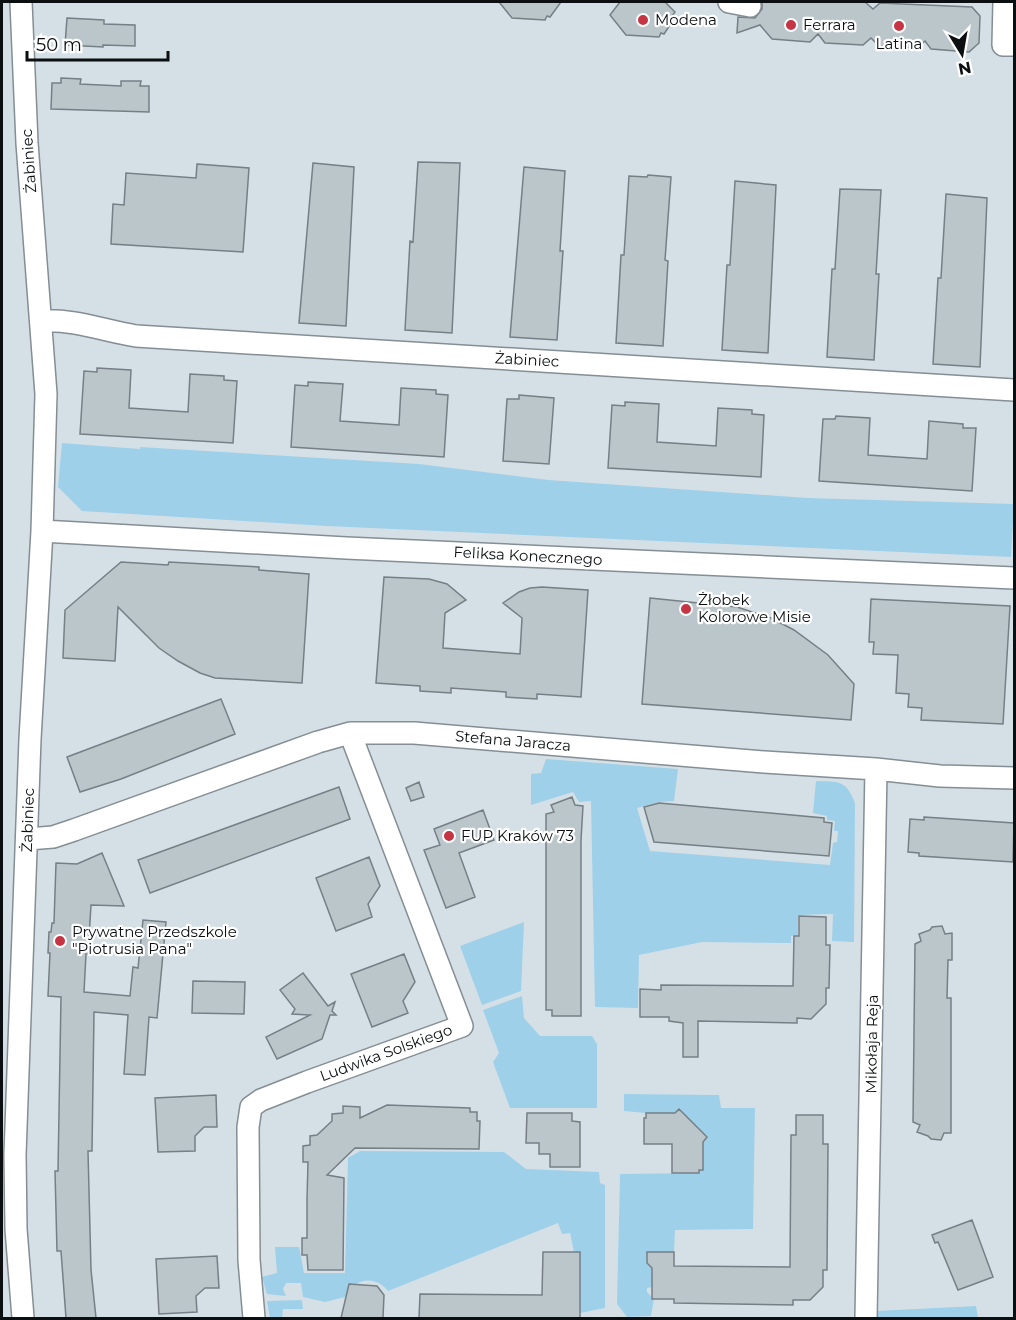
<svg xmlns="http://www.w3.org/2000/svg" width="1016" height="1320" viewBox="0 0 1016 1320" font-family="Montserrat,sans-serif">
  <rect width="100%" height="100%" fill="#d5e0e6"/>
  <path fill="#9fd0e9" d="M62,443L140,449V447L419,464L548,480L808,498L1014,504L1011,557L326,526L82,511L58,487Z
    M546,759L678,769L674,801L659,802L637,808L650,851L830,865L833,843L837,842L838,831H834L835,821L827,820V816L813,813L816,781C838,782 846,779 855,803L854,942L832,941L833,914L798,915V935L791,936V943L702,942L639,955L638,1008L595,1007L591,801L579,802L573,792L531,805V774L541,773Z
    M524,922L521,991L482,1005L460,946Z
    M522,996L524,1018L540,1036H592L597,1044V1108H510L493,1062L499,1053L483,1010Z
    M624,1094L719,1095L721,1108H755L753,1229L675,1230L674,1252H648L647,1263L652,1268V1287L647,1288V1292L654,1299L651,1316L627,1317L617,1304L620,1174L698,1173L699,1170H703V1142L707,1137L679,1109L675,1113H646L624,1111Z
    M360,1151L504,1152L526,1169L599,1172L600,1183L605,1185V1308L580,1313V1252H574L570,1233L562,1234L558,1223L388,1291C374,1274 354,1279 345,1297L325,1302L303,1297L301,1283H286L283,1289L286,1296L267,1294L262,1277L277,1273L275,1247H299L304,1273H345L348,1158Z
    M302,1300L303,1309H283L282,1318H270L267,1301Z
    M976,1306L978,1318H876V1311Z"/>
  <path fill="#bbc6cb" stroke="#757f85" stroke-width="1.5" d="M499,2H561L550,17L547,16L545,20L512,18Z
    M620,2H665L675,12L670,19L672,22L664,34L661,33L659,37L626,35L610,15Z
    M762,2H865L873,9L880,3L972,7L980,16L979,43L969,52L931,49L925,41L916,48L879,46L871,38L863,45L825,43L818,34L810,42L772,39L760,25L737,33L738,17L755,18L762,9Z
    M67,18L104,20V24L135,25V46L103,45V47L65,45Z
    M61,78L81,79L80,84L121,86V81H141L140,86H149V112L51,109L52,83H61Z
    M418,162L460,163L452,333L405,330L410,241L413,242Z
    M313,163L354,167L346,326L299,323Z
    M197,164L249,168L243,252L111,244L113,204L124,205L126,173L196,178Z
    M524,167L565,171L560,251H563L557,340L510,337Z
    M648,175L671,177L665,260L668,261L663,346L616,343L621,255H624L629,176L647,177Z
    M735,181L776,185L768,353L722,350L727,265H730Z
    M840,189L881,190L876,274H879L874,360L827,357L832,269H835Z
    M946,194L987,198L980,367L933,364L938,278H941Z
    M97,368L131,370L129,408L188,412L190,374L224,376V380L237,381L233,443L80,434L84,371L97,372Z
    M308,382L343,384L340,421L399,425L401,388L436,390V394L448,395L444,457L291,447L295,385L308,386Z
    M519,395L554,398L549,464L503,461L507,399H519Z
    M625,402L659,404L657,442L716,446L718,408L752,410V414L764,415L761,477L608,468L612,405L625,406Z
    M836,416L870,418L868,455L927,459L929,421L963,424V428H976L972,491L819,481L823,419H835Z
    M121,562L168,565L169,562L259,567V570L309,574L302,683L215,678L200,673L178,661L159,648L118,607L115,661L63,658L65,610Z
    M384,577L429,579L447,584L466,600L445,613L443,648L520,654L522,618L503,603L519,592L530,588L542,587L588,590L581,697L537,694V699L506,697V692L451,688V693L420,691V686L376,683Z
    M650,598L737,607L771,618L794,630L828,655L854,684L851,720L642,704Z
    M871,599L1010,606L1003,724L921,720L922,708L908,707L909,694L896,693L898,655L873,654L874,642H869Z
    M221,699L235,734L121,779L80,792L67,757Z
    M419,782L424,797L411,801L406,788Z
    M339,787L350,819L150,893L138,860Z
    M572,797L575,805L583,806L581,840V1016H552V1010H546V814L554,812L551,805Z
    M659,803L824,818V822L832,823L829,856L654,842L644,807Z
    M483,810L494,840L459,853L475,897L446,908L424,850L440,845L434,829Z
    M924,817L1014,823L1013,862L919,856V853L908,852L910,819L924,820Z
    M102,853L124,906L91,905L88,954H86L84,992L130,996L133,967L138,968L143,920L166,922L157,1018L149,1017L145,1075L124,1074L128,1015L94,1012L92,1151H88L91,1270L96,1318H66L61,1251H57L55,1171H58L61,997L48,996L50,953H48L49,932H51L52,923H54L56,863L77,864Z
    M369,857L380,886L368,904L372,917L336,931L316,878Z
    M799,916L826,917V945H830L829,988H826V1004L811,1019L797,1018V1023L698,1021V1057H683V1023L669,1021V1017H640V989L661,990V985L793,986L794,936H799Z
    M942,926L945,934L952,933V960H948L947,998H951V1133H944L941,1140L931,1139L928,1136L917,1132L920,1125L913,1122L915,944L921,941L919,934L930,930L932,927Z
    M404,954L415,982L403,1001L408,1013L372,1027L351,974Z
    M303,973L328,1006L335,1002L332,1011L336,1015H330L322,1039L277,1059L266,1037L310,1015L292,1014L295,1009L280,990Z
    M193,981L245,982L244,1014L192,1013Z
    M216,1095L217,1127H204L195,1136V1151L158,1152L155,1098Z
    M387,1105L470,1108V1112H477V1121H480L479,1149L355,1148L327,1175L344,1178L343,1270H308L307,1255H302V1238H307V1199L308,1162H303V1146L310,1145V1136L317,1135L332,1121V1114L343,1113V1106L360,1107V1118Z
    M679,1109L707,1137L703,1142V1170H699V1173H672V1144H644V1118H646V1113H675Z
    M527,1113H572V1121L580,1122V1167H550V1154H539V1143H526Z
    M796,1115H823V1144H828L827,1270H823V1287L810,1300H793V1305L674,1303V1299H652V1268L647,1263V1252H674V1266L790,1267L791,1135H796Z
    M972,1220L993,1277L958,1290L938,1242L935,1243L932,1235Z
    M543,1252H580V1318H419L420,1294L542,1295Z
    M217,1256L219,1288H205L196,1296L197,1312L159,1314L156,1259Z
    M349,1284L377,1286L384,1295L383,1318H341Z"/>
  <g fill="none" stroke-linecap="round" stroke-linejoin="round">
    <defs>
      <path id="minor" d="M21,2L27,143L46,394L42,531L30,739L15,1155L16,1229L23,1318
        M729,2L750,6
        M1004,2L1003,45H1014
        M42,321C74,319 105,331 136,336L1014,390
        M42,531L346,548L1014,578
        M28,839L53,837L74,830L318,742L350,733H414L764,762L876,769L940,776L1014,778
        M254,1318L249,1260L248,1127L251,1107L261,1100L307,1082L462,1026L350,733
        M866,1318L876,769"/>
    </defs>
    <use href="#minor" stroke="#848e94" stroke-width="24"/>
    <use href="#minor" stroke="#fff" stroke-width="21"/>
  </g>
  <g fill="#c53544" stroke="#fff" stroke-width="2">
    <circle cx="643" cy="20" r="6"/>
    <circle cx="791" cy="25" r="6"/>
    <circle cx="899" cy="26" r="6"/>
    <circle cx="686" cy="609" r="6"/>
    <circle cx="449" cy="836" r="6"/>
    <circle cx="60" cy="941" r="6"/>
  </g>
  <g text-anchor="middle" stroke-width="4.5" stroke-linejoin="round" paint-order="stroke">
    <g font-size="15" fill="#0b0f11" stroke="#fff" text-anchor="start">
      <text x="655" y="25">Modena</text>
      <text x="803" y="30">Ferrara</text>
      <text x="899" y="49" text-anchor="middle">Latina</text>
      <text x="698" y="605">Żłobek<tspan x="698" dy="17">Kolorowe Misie</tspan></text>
      <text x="461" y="841">FUP Kraków 73</text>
      <text x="72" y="937">Prywatne Przedszkole<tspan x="72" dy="17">"Piotrusia Pana"</tspan></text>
    </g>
    <g font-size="15" fill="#0b0f11" stroke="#fff">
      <text transform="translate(29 161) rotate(-94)" y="5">Żabiniec</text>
      <text transform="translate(527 360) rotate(3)" y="5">Żabiniec</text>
      <text transform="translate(528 556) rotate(3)" y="5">Feliksa Konecznego</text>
      <text transform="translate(513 741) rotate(5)" y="5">Stefana Jaracza</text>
      <text transform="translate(28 820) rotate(-88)" y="5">Żabiniec</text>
      <text transform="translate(872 1044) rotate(-89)" y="5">Mikołaja Reja</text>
      <text transform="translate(386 1053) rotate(-20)" y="5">Ludwika Solskiego</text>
    </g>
  </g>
  <rect width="1016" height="1320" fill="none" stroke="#0b0f11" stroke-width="6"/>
  <g transform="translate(962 54) rotate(169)" stroke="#ffffff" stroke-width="4.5" paint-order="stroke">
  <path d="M0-4.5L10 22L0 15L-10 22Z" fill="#0b0f11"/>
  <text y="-9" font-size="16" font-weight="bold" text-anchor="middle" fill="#0b0f11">N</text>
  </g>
  <path d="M27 51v9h141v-9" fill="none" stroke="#0b0f11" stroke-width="3"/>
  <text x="36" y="51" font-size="18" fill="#0b0f11" stroke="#ffffff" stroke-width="4.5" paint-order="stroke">50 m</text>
</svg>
